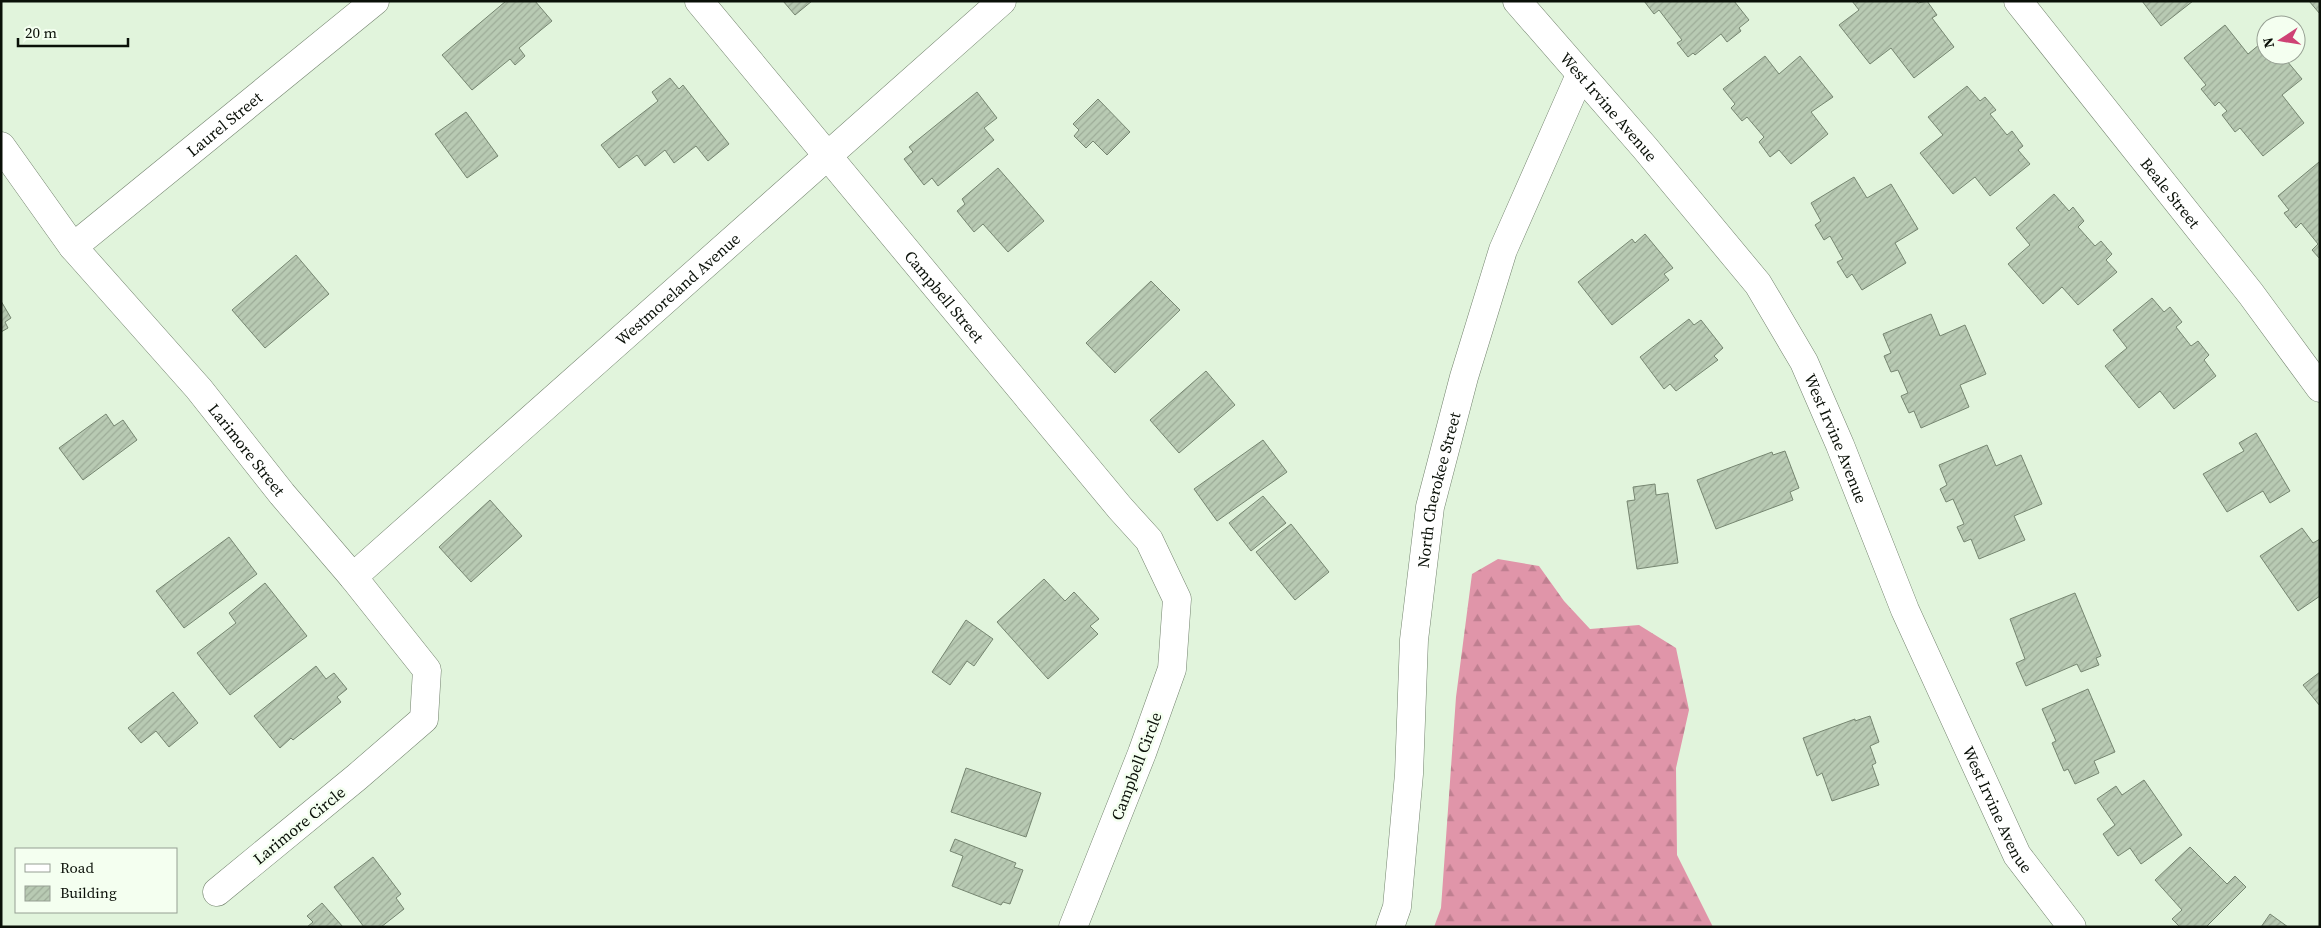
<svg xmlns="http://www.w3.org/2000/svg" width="2321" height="928" viewBox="0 0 2321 928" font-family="'Source Serif 4',serif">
  <defs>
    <pattern id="forest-firs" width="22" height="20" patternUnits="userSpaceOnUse" patternTransform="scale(1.25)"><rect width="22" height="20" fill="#e095a9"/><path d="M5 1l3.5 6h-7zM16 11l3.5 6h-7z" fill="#bf7f90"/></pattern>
    <pattern id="building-hatch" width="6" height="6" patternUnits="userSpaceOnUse" patternTransform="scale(1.25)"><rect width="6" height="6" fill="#b8cab3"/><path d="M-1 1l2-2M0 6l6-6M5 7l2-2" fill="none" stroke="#9dac98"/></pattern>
  </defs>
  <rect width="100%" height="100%" fill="#e1f4dc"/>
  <path fill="url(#forest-firs)" d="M1498,559L1539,566L1564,601L1590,629L1639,625L1676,648L1689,710L1676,768L1677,855L1713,927H1434L1441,908L1456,697L1472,574Z"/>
  <path fill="url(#building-hatch)" stroke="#768671" d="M506,1H535L552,21L519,48L525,56L515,65L510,59L472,90L442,55Z
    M783,1H812L795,15Z
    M1644,1H1734L1749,20L1739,28L1741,31L1727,42L1721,34L1695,55L1693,53L1688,57L1677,43L1682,40L1659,10L1654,14Z
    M1852,1H1916L1918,3L1927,1L1937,15L1932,18L1954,47L1914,78L1891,48L1870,64L1839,25L1859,10Z
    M2142,1H2193L2161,26Z
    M2309,1H2320V14Z
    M2225,25L2248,54L2266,39V55H2282L2302,79L2282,95L2304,123L2263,156L2240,128L2235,132L2222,115L2227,111L2219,102L2215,106L2201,89L2206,85L2184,58Z
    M1765,56L1779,74L1800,56L1833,97L1811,112L1828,134L1791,164L1779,150L1770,157L1759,142L1764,137L1747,117L1742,121L1731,108L1735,104L1723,89Z
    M670,78L679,89L683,85L729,144L708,161L696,146L674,163L665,150L645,166L637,155L619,168L601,145L658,101L652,92Z
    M1967,86L1980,101L1985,97L1996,110L1990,114L2007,135L2012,131L2023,146L2018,150L2030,164L1990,196L1975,177L1953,194L1920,153L1943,135L1928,117Z
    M977,92L997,118L984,128L994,140L938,186L932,178L924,185L904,159L913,152L909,147Z
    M1098,99L1130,132L1107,155L1093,141L1086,148L1074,136L1079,130L1073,124Z
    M466,112L498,156L467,178L435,134Z
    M2319,162L2320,164V259L2312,250L2318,244L2301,223L2296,228L2284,213L2289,210L2278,196Z
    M998,168L1044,221L1008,252L983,224L974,232L957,211L965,204L962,199Z
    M1854,177L1867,198L1891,184L1918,229L1895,243L1906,263L1862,290L1852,274L1847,278L1837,262L1843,259L1830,236L1824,240L1815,225L1821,221L1811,203Z
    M2054,194L2069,211L2073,207L2084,221L2078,227L2095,246L2101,241L2112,254L2106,260L2117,272L2078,305L2062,287L2043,304L2008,264L2030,245L2016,228Z
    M1645,234L1673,268L1664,274L1669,280L1612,325L1578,282L1632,239L1635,243Z
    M296,255L329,294L265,348L232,310Z
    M1151,281L1180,310L1115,373L1086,343Z
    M2152,298L2164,312L2170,307L2182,322L2176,327L2191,346L2198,341L2209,355L2204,360L2216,376L2174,409L2160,391L2139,408L2105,366L2127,348L2113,330Z
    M1,301L11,318L5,322L8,328L1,332Z
    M1931,314L1940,336L1965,325L1986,374L1960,385L1969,407L1921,428L1914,411L1909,413L1901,396L1908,393L1898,370L1891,372L1884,356L1891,353L1883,334Z
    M1689,319L1694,325L1701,320L1723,348L1714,356L1718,360L1676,391L1670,384L1664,389L1640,357Z
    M1206,371L1235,405L1179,453L1150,420Z
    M106,414L114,426L123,420L137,440L83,480L59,448Z
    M2256,433L2290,491L2270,503L2263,491L2227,512L2203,474L2244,451L2239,443Z
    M1263,440L1287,472L1217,521L1194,489Z
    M1987,445L1996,466L2021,455L2042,504L2014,516L2025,540L1979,559L1971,539L1964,542L1957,527L1964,524L1953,499L1946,502L1940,489L1947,485L1939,465Z
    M1785,451L1799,488L1790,492L1793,500L1716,529L1697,480L1772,452L1773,455Z
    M1655,484L1656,495L1668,493L1678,563L1637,569L1627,501L1635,500L1633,487Z
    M1263,496L1286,523L1251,551L1229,523Z
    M490,500L522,536L471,582L439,547Z
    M1291,524L1329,572L1295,600L1256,552Z
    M2302,528L2313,543L2320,539V596L2298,611L2260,556Z
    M229,537L257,574L184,628L156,591Z
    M1044,579L1065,601L1074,592L1099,619L1090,626L1098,634L1048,679L997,622Z
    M265,583L307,636L230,695L197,653L236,623L229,613Z
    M2075,593L2101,656L2096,658L2099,665L2081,672L2077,664L2026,686L2016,663L2025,659L2010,619Z
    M966,620L993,639L974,666L967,661L950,685L932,672Z
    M316,666L326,679L334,673L347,689L337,697L341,702L293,740L291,738L280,748L254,716Z
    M2320,672V706L2303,685Z
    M2088,689L2115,752L2094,761L2099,773L2075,784L2068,769L2064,771L2052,743L2056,741L2042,709Z
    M173,692L198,723L169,747L156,731L141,743L128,728Z
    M1870,716L1879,742L1870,746L1876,763L1872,765L1879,785L1832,801L1822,773L1817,776L1803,738L1855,719V721Z
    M966,768L1041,793L1026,837L951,812Z
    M2144,780L2182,835L2141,864L2130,848L2118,856L2115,852L2103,834L2115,825L2097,799L2116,786L2122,795Z
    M955,839L1016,863L1014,867L1023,870L1010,904L1003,902L1001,905L952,886L963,856L950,851Z
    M2190,847L2227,884L2235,876L2246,887L2206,927H2180L2172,919L2182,910L2155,880Z
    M373,857L401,894L396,898L404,909L381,927H364L334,887Z
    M322,903L343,927H307L313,922L307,916Z
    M2270,914L2288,927H2261Z"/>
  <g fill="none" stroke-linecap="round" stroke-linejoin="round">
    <defs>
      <g id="minor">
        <path id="s1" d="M699,1L1120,508L1149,540L1177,599L1172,669L1142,753L1073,927"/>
        <path id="s2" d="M1517,1L1645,148L1758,284L1804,362L1840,445L1905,610L2017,855L2072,927"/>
        <path id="s3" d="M2018,1L2251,294L2320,388"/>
        <path id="s4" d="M1,146L73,247L199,389L282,494L353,577L427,670L424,719L357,777L217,892"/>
        <path id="s5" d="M73,247L375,1"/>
        <path id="s6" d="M353,577L1002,1"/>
        <path id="s7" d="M1390,927L1397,907L1409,774L1414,640L1430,507L1464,377L1503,250L1580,75"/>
      </g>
    </defs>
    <use href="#minor" stroke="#73836e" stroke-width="29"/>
    <use href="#minor" stroke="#fff" stroke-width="28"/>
  </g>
  <g text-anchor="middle" stroke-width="5" stroke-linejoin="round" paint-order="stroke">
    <g font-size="16" fill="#0a1008" stroke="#f4fff0">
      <text dy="6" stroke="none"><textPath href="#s2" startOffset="140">West Irvine Avenue</textPath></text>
      <text dy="6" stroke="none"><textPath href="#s5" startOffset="195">Laurel Street</textPath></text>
      <text dy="6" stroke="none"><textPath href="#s3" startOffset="245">Beale Street</textPath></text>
      <text dy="6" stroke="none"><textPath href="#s6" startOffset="434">Westmoreland Avenue</textPath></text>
      <text dy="6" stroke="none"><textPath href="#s1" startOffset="384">Campbell Street</textPath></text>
      <text dy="6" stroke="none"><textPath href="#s2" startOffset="545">West Irvine Avenue</textPath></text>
      <text dy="6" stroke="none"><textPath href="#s4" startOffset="391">Larimore Street</textPath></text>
      <text dy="6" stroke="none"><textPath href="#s7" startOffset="441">North Cherokee Street</textPath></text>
      <text transform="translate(1136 766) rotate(-69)" y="6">Campbell Circle</text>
      <text dy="6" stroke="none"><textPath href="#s2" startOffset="950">West Irvine Avenue</textPath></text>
      <text transform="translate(299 825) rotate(-39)" y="6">Larimore Circle</text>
    </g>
  </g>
  <rect width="2321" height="928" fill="none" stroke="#0a1008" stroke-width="5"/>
  <rect x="15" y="848" width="162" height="65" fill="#f4fff0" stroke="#969f93"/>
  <rect x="25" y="864" width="25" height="8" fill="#ffffff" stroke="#969f93"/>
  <text x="60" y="873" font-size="15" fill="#0a1008">Road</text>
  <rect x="25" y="886" width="25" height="15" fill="url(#building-hatch)" stroke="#969f93"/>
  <text x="60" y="898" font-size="15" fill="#0a1008">Building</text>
  <g transform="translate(2281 40) rotate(258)"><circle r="24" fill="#f4fff0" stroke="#969f93"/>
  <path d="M0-4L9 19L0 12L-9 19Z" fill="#ce4274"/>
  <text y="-8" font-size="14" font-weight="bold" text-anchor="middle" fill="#0a1008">N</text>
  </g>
  <path d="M18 38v8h110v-8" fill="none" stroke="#0a1008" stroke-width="2.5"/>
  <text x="25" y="38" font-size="15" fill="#0a1008" stroke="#f4fff0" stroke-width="4" paint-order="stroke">20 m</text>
</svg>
